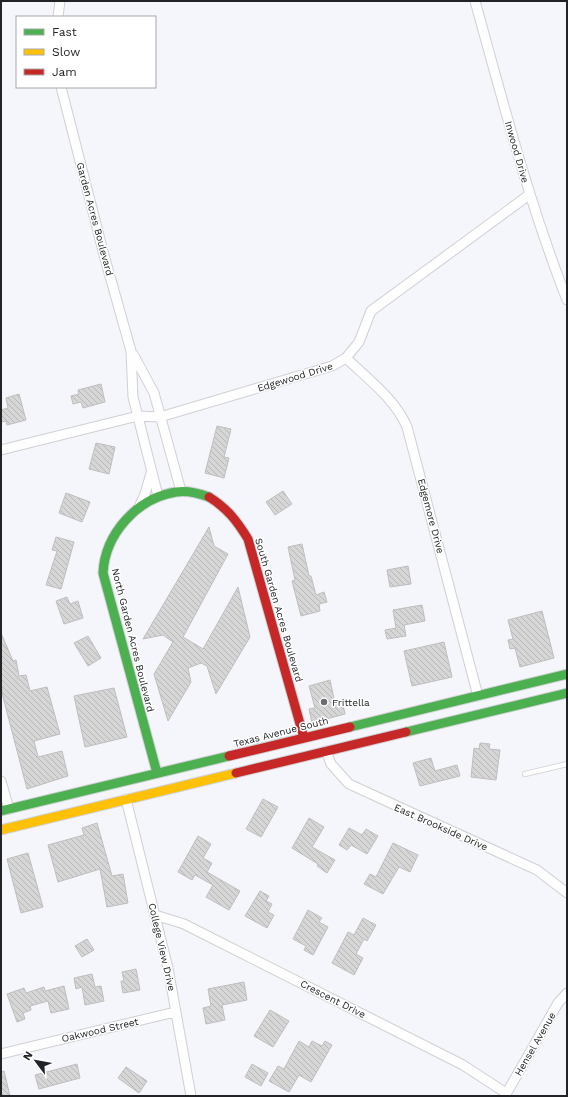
<svg xmlns="http://www.w3.org/2000/svg" width="568" height="1097" font-family="'Work Sans',sans-serif">
	<style>
		.building { fill: url(#building-back-hatch); stroke: #bfbdbe }
		.lines { fill: none; stroke-linecap: round; stroke-linejoin: round }
		.lane-casing { stroke: #ced0d4; stroke-width: 6 }
		.street-casing { stroke: #ced0d4; stroke-width: 11 }
		.fast-casing { stroke: #ced0d4; stroke-width: 11 }
		.slow-casing { stroke: #ced0d4; stroke-width: 11 }
		.jam-casing { stroke: #ced0d4; stroke-width: 11 }
		.lane { stroke: #fefefe; stroke-width: 4.5 }
		.street { stroke: #fefefe; stroke-width: 9 }
		.fast { stroke: #4caf50; stroke-width: 9 }
		.slow { stroke: #ffc107; stroke-width: 9 }
		.jam { stroke: #c62828; stroke-width: 9 }
		.poi-dot { fill: #6b6d71; stroke: #fff; stroke-width: 1.5 }
		.labels { text-anchor: middle; dominant-baseline: central; stroke-width: 3; stroke-linejoin: round; paint-order: stroke }
		.street-label { font-size: 10px; fill: #212326; stroke: #fff }
		.poi-label { font-size: 10px; fill: #212326; stroke: #fff; text-anchor: start }
	</style>
	<defs>
		<pattern id="building-back-hatch" width="6" height="6" patternUnits="userSpaceOnUse"><rect width="6" height="6" fill="#d7d6d7"/><path d="M-1 5l2 2M0 0l6 6M5-1l2 2" fill="none" stroke="#b8b7b8"/></pattern>
	</defs>
	<rect width="100%" height="100%" fill="#f5f6fb"/>
	<!-- building -->
	<path class="building" d="M101,384l4,18 -22,6 -2,-6 -8,2 -2,-8 8,-2 -1,-4z
		M19,394l7,26 -19,5 -1,-4 -5,1v-12l7,-2 -2,-10z
		M217,426l14,3 -7,28 5,1 -5,20 -19,-5z
		M96,443l19,4 -6,27 -20,-5z
		M283,491l9,13 -17,11 -9,-13z
		M66,493l24,9 -8,20 -23,-9z
		M209,527l5,19 14,8 -45,83 20,12 35,-62 12,50 -34,57 -9,-28 -6,-3 -13,5 3,14 -23,39 -14,-47 19,-32 -10,-7 -20,4z
		M56,537l18,5 -13,47 -15,-4 11,-34 -5,-1z
		M302,544l7,32h2l5,19 8,-3 3,10 -8,2 1,7 -19,5 -9,-35 3,-1 -7,-33z
		M408,566l3,18 -21,3 -3,-17z
		M67,597l3,7 8,-3 5,17 -19,6 -8,-23z
		M422,605l3,16 -21,4 2,11 -19,3 -2,-9 11,-2 -3,-18z
		M542,611l12,47 -34,9 -5,-19 -5,1 -2,-9 5,-1 -5,-19z
		M1,633l12,28 3,-1 3,16 7,-1 4,16 17,-4 13,47 -26,7 4,16 24,-6 6,25 -41,13 -24,-92 -2,-16z
		M88,636l13,22 -13,8 -14,-23z
		M444,642l8,35 -40,9 -8,-35z
		M330,680l5,23 7,-2 3,13 -33,9 -3,-14 6,-1 -6,-22z
		M114,688l13,49 -42,10 -11,-51z
		M480,743l10,1 -1,5 11,1 -4,30 -25,-3 3,-29 5,1z
		M431,758l4,13 22,-6 3,11 -40,10 -7,-23z
		M263,799l15,8 -17,30 -15,-8z
		M309,818l15,9 -12,20 23,13 -8,13 -10,-7 1,-2 -26,-16z
		M97,823l15,53 11,-2 5,29 -21,4 -7,-38 -42,13 -10,-37 36,-10 -2,-7z
		M349,828l13,7 4,-6 12,7 -11,18 -16,-9 -4,5 -8,-5z
		M198,836l13,8 -8,14 9,5 -5,9 33,19 -11,19 -23,-13 7,-12 -18,-10 -3,5 -14,-8z
		M393,843l25,12 -8,17 -11,-5 -16,27 -19,-10 6,-10 6,3z
		M28,853l15,54 -22,6 -14,-54z
		M260,891l9,5 -3,5 6,3 -4,8 6,3 -7,13 -22,-12z
		M308,910l14,8 -3,4 9,5 -15,28 -9,-5 2,-4 -13,-7z
		M363,918l13,7 -9,16 -3,-2 -8,15 7,4 -9,17 -22,-12 16,-31 6,3z
		M87,939l7,11 -12,7 -7,-11z
		M136,969l4,21 -17,3 -2,-12h3l-2,-9z
		M92,974l3,13 6,-1 3,15 -19,4 -3,-18 -6,2 -2,-11z
		M244,982l3,18 -25,5 3,15 -19,4 -3,-16 8,-2 -3,-17z
		M64,986l5,23 -18,4 -3,-12 -18,5 1,4 -8,3 2,6 -8,3 -10,-28 17,-6 2,5 18,-6 1,4z
		M270,1010l19,11 -16,26 -19,-11z
		M299,1041l10,6 3,-6 10,5 3,-5 7,4 -21,37 -12,-7 -10,17 -20,-11 9,-15 6,3z
		M77,1064l3,14 -41,11 -4,-14z
		M252,1064l16,9 -7,13 -16,-9z
		M126,1067l21,14 -8,12 -21,-15z
		M4,1071l6,25h-9v-24z"/>
	<g class="lines">
		<!-- lane casing -->
		<g class="lane-casing">
			<path id="lane" d="M525,774l42,-10"/>
		</g>
		<!-- street casing -->
		<g class="street-casing">
			<path id="street" d="M475,1c28,101 54,202 92,299
				M58,17l2,-16
				M61,87l43,168 27,96 2,46 25,99
				M133,354l21,39 27,98
				M346,358c22,21 49,41 61,69l71,269
				M1,450l137,-34 22,1 172,-51 14,-8 13,-16 12,-31 158,-116
				M139,507l6,-13 6,-21
				M326,751l5,13 18,20 188,86 30,23
				M1,781l8,28
				M126,799l42,169 23,128
				M155,915l29,9 279,141 43,28
				M1,1054l174,-42
				M505,1096l53,-93 9,-10"/>
		</g>
		<!-- fast casing -->
		<g class="fast-casing">
			<path id="fast" d="M350,727l217,-53
				M406,732l161,-39
				M157,773l-54,-200c2,-39 34,-75 73,-81 11,-2 22,1 33,5
				M1,811l228,-55"/>
		</g>
		<!-- slow casing -->
		<g class="slow-casing">
			<path id="slow" d="M1,830l235,-57"/>
		</g>
		<!-- jam casing -->
		<g class="jam-casing">
			<path id="jam" d="M209,497c18,11 28,24 39,42l56,199
				M229,756l121,-29
				M236,773l170,-41"/>
		</g>
		<!-- lane -->
		<use href="#lane" class="lane"/>
		<!-- street -->
		<use href="#street" class="street"/>
		<!-- fast -->
		<use href="#fast" class="fast"/>
		<!-- slow -->
		<use href="#slow" class="slow"/>
		<!-- jam -->
		<use href="#jam" class="jam"/>
	</g>
	<!-- markers -->
	<circle class="poi-dot" cx="324" cy="702" r="4"/>
	<g class="labels">
		<!-- street labels -->
		<g class="street-label">
			<text transform="translate(517 152) rotate(74)">Inwood Drive</text>
			<text transform="translate(95 219) rotate(75)">Garden Acres Boulevard</text>
			<text transform="translate(295 377) rotate(-17)">Edgewood Drive</text>
			<text transform="translate(431 516) rotate(75)">Edgemore Drive</text>
			<text transform="translate(279 610) rotate(74)">South Garden Acres Boulevard</text>
			<text transform="translate(133 640) rotate(76)">North Garden Acres Boulevard</text>
			<text transform="translate(281 732) rotate(-14)">Texas Avenue South</text>
			<text transform="translate(441 827) rotate(24)">East Brookside Drive</text>
			<text transform="translate(162 947) rotate(77)">College View Drive</text>
			<text transform="translate(333 999) rotate(27)">Crescent Drive</text>
			<text transform="translate(100 1030) rotate(-13)">Oakwood Street</text>
			<text transform="translate(535 1044) rotate(-60)">Hensel Avenue</text>
		</g>
		<!-- poi labels -->
		<g class="poi-label">
			<text x="332" y="702">Frittella</text>
		</g>
	</g>
	<!-- border -->
	<rect width="568" height="1097" fill="none" stroke="#212326" stroke-width="4"/>
	<!-- legend -->
	<rect x="16" y="16" width="140" height="72" fill="#ffffff" stroke="#a6a7a8"/>
	<rect x="24" y="29" width="20" height="6" fill="#4caf50" stroke="#a6a7a8"/>
	<text x="52" y="36" font-size="12" fill="#212326">Fast</text>
	<rect x="24" y="49" width="20" height="6" fill="#ffc107" stroke="#a6a7a8"/>
	<text x="52" y="56" font-size="12" fill="#212326">Slow</text>
	<rect x="24" y="69" width="20" height="6" fill="#c62828" stroke="#a6a7a8"/>
	<text x="52" y="76" font-size="12" fill="#212326">Jam</text>
	<!-- north arrow -->
	<g transform="translate(36 1061) rotate(302)" stroke="#ffffff" stroke-width="3" paint-order="stroke">
	<path d="M0-3L7 15L0 10L-7 15Z" fill="#212326"/>
	<text y="-6" font-size="11" font-weight="bold" text-anchor="middle" fill="#212326">N</text>
	</g>
</svg>
